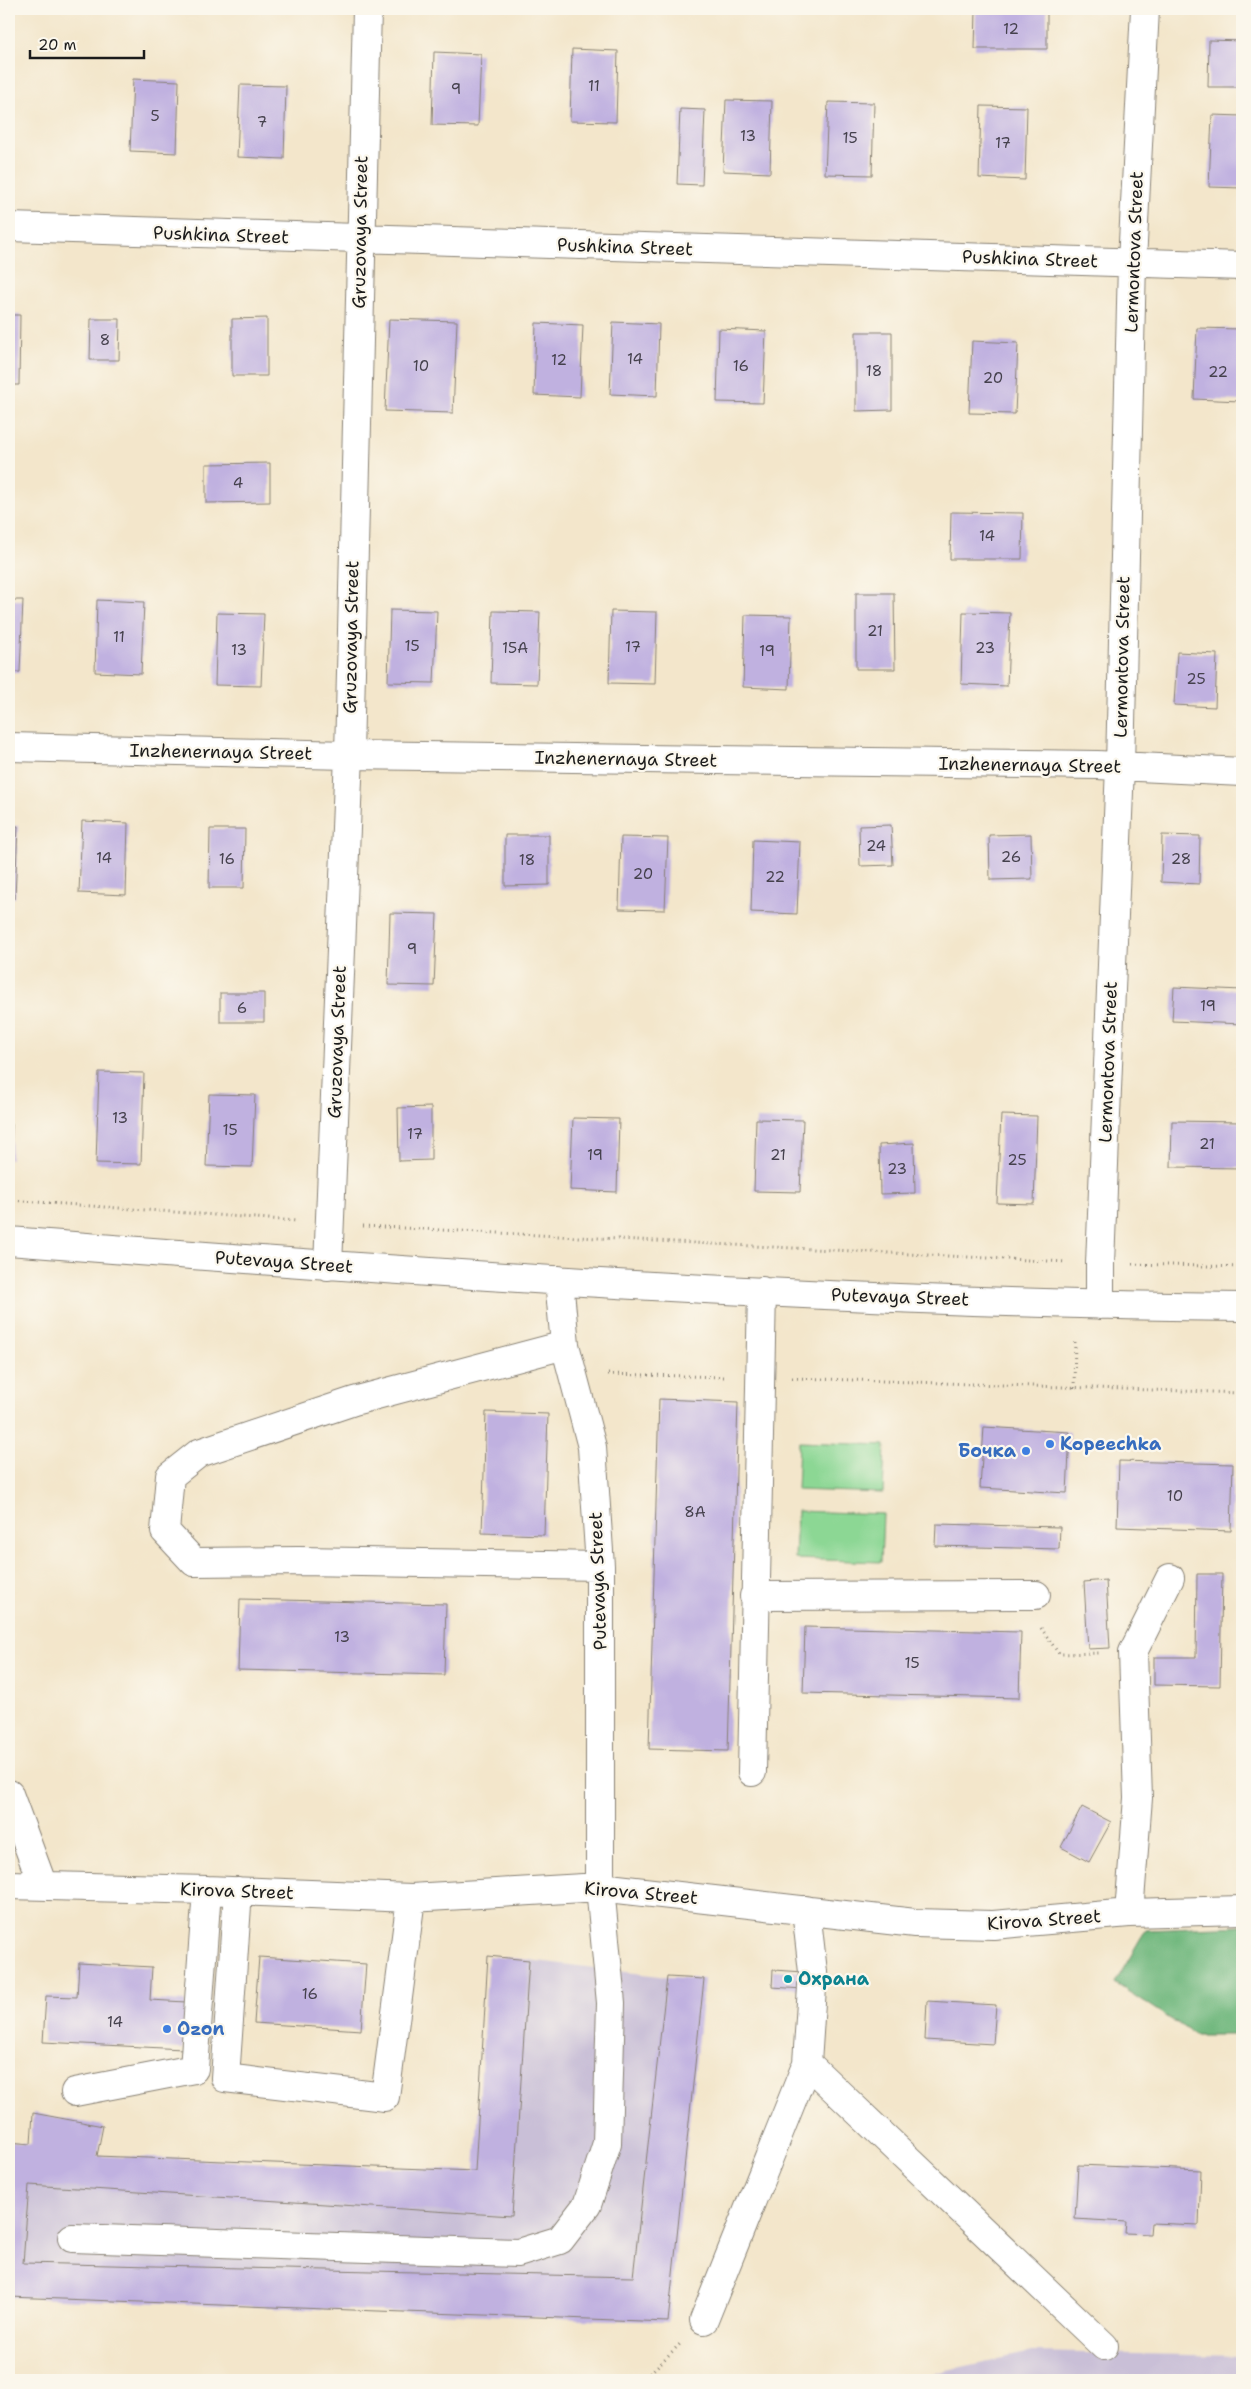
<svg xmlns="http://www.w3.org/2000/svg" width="1251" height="2389" font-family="'Shantell Sans',sans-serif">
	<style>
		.industrial { fill: #c9bfd7 }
		.green { fill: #8cd794; stroke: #547a58 }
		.forest { fill: #71b87e; stroke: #466a4d }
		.building { fill: #c0b1e0 }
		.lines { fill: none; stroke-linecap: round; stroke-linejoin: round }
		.minor-casing { stroke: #888174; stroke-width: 30 }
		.path { stroke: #888174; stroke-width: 3; stroke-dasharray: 1 4; stroke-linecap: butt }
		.minor { stroke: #fff; stroke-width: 28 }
		.shop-dot { fill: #3f7fe0; stroke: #fbf7ec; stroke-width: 2 }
		.culture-dot { fill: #0f9aa8; stroke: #fbf7ec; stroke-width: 2 }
		.labels { text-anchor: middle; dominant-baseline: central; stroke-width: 4.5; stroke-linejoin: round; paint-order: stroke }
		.number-label { font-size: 15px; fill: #45414d }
		.street-label { font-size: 18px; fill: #1c1c1c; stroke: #fbf7ec }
		.shop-label { font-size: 18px; font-weight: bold; fill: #366cbe; stroke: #fbf7ec; text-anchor: start }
		.culture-label { font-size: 18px; font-weight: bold; fill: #0d838f; stroke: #fbf7ec; text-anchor: start }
	</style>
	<rect width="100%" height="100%" fill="#fbf7ec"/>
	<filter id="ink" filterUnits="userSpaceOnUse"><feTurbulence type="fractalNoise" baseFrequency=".02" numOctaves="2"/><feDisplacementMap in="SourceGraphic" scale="10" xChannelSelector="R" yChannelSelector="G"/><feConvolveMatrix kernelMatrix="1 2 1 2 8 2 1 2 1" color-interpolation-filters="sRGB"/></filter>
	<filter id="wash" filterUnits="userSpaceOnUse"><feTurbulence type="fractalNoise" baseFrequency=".0096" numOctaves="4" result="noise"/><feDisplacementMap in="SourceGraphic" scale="20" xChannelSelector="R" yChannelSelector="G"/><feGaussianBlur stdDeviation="1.12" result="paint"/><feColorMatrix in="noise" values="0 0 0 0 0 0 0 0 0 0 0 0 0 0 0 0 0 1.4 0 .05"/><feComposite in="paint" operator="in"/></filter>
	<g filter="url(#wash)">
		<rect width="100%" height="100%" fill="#f3e6cb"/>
		<!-- industrial -->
		<path class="industrial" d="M529,1960l138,17 37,2 -36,343 -659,-25v-155l22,2 2,-31 70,13 -5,30 377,15z
			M1032,2352l210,4v24h-342z"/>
		<!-- green -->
		<path class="green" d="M799,1442l86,3 -2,48 -86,-3z
			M797,1511l86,3 -2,48 -86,-3z"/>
		<!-- forest -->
		<path class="forest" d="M1242,1926v109h-47l-80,-52 31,-53z"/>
		<g id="blocks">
			<!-- building -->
			<path class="building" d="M976,9h71v40h-72z
				M1209,40l33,1v46h-34z
				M572,49l46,2 -2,71 -46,-1z
				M434,52l47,2 -3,72 -46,-1z
				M133,79l46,2 -2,72 -47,-2z
				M240,85l46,1 -2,73 -47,-2z
				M726,100l46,1 -2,72 -47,-2z
				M828,102l46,1 -2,72 -47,-1z
				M981,106l46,1 -2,73 -46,-2z
				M680,109l25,1 -3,75 -25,-1z
				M1212,115l30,1v72l-33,-1z
				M9,315h11l-1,70h-10z
				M267,318v58h-35v-57z
				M91,319h29l-1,41h-29z
				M389,319l68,2 -4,92 -68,-2z
				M613,322l46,2 -2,72 -47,-2z
				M536,323l47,2 -3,72 -46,-2z
				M1197,328l45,1 -2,72 -46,-2z
				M719,329l47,2 -3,72 -46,-1z
				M856,332h36v78l-36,1z
				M972,341l46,2 -3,71 -46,-1z
				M270,463v39l-64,1v-39z
				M951,512l72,1 -1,46h-72z
				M856,593h38l1,76h-39z
				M9,600h14l-3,72h-11z
				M97,600l47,2 -3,72 -46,-2z
				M390,610l47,1 -3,72 -46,-1z
				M493,611l47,1 -3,72 -46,-1z
				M611,611l46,1 -2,72 -46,-1z
				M963,612l47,1 -3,73 -46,-2z
				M217,613l47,1 -3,72 -46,-1z
				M745,615l46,1 -2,73 -46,-2z
				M1177,652l40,2 -2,53 -41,-2z
				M82,821l46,2 -2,72 -47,-2z
				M891,825l2,40 -33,1 -1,-40z
				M9,826h9l-3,72h-6z
				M210,829h35l-1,59h-35z
				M1031,834l1,45 -42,1 -1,-45z
				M505,835h44v50l-44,1z
				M1162,835l38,1 -1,48 -38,-2z
				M621,837l47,1 -3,72 -46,-1z
				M753,840l47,2 -3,72 -46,-2z
				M390,913l47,1 -3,72 -46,-1z
				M1174,987l68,3v34l-70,-3z
				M220,993h44v29h-44z
				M99,1072l45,1 -3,91 -45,-1z
				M209,1094l46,1 -3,72 -46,-1z
				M431,1107v53l-32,1 -1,-53z
				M1001,1115l36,1 -3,88 -37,-1z
				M573,1118l46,1 -2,73 -47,-2z
				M756,1119l47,1 -3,72 -46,-1z
				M1172,1121l70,1v46l-71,-1z
				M9,1124h3l-1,35h-2z
				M914,1143l1,50 -35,1 -1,-49z
				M659,1399l79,3 -10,349 -79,-2z
				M486,1412l62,2 -4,121 -62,-2z
				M984,1427l86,5 -3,61 -87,-5z
				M1119,1461l114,3 -2,67 -114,-4z
				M936,1524l124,3 -1,22 -124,-3z
				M1197,1574h25l-2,112 -66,-1v-28h42z
				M1106,1580l4,68 -22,1 -4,-67z
				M240,1599l206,5 -2,71 -206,-5z
				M805,1627l216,5 -2,66 -216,-5z
				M1082,1807l29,15 -22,40 -28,-15z
				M488,1956l41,4 -17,256 -483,-31 -6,78 610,14 34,-300 37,2 -36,343 -659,-25v-155l22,2 2,-31 70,13 -6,30 378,15z
				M259,1957l107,7 -5,66 -107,-7z
				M79,1963l73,4 -2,33 36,2 -3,47 -140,-7 3,-46 31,1z
				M773,1970l31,2 -1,17 -31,-2z
				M927,2001l69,4 -3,39 -68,-4z
				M1078,2165l123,5 -2,55 -48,-2 -1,11 -25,-1 1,-11 -51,-3z"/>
		</g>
	</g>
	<g filter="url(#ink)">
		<use href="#blocks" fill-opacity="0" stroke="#888174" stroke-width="1"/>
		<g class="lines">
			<!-- minor casing -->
			<g class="minor-casing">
				<path id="minor" d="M9,227l1233,39
					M9,747l340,8 748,10 145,7
					M9,1241c410,32 822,62 1233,66
					M328,1266l21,-511 18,-746
					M1100,1305v-41l20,-498 12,-504 13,-253
					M565,1345l-211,56 -155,52 -29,23 -5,55 29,31 105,-1 301,5
					M754,1596l282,-1
					M752,1772l10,-481
					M9,1794l34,92
					M9,1885l198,5 204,8 189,-11 315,36 78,2 136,-12 113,-3
					M238,1891l-13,187 160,19 26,-199
					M806,1910l7,62 -6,91 297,283
					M1129,1913l9,-115 -5,-146 37,-74
					M75,2092l119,-23 13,-179
					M72,2238l446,15 42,-13 27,-35 20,-62 4,-140 -11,-116v-321l-8,-119 -27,-102 -6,-65
					M704,2320l103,-257"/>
			</g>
			<!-- path -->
			<path class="path" d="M9,1200l288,21
				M363,1226l703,36
				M1132,1264l110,3
				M608,1374l118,3
				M792,1378l450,15
				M1074,1388l1,-49
				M1041,1628l18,26 40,-1
				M643,2380l37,-36"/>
			<!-- minor -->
			<use href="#minor" class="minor"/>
		</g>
	</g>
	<!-- markers -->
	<g class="shop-dot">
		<circle cx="1050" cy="1444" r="5"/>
		<circle cx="1026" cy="1451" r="5"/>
		<circle cx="167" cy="2029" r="5"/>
	</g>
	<circle class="culture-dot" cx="788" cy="1979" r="5"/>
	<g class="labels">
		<!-- number labels -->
		<g class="number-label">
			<text x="1011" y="29">12</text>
			<text x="594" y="86">11</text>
			<text x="456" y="89">9</text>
			<text x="155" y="116">5</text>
			<text x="262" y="122">7</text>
			<text x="748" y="136">13</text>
			<text x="850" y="138">15</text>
			<text x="1003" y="143">17</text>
			<text x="105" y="340">8</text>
			<text x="635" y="359">14</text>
			<text x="559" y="360">12</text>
			<text x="421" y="366">10</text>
			<text x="741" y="366">16</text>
			<text x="874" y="371">18</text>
			<text x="1218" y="372">22</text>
			<text x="993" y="378">20</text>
			<text x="238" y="483">4</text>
			<text x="987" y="536">14</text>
			<text x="875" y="631">21</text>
			<text x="119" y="637">11</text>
			<text x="412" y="646">15</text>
			<text x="633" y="647">17</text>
			<text x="515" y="648">15А</text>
			<text x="985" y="648">23</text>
			<text x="239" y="650">13</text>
			<text x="767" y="651">19</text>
			<text x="1196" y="679">25</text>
			<text x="876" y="846">24</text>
			<text x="1011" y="857">26</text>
			<text x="104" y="858">14</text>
			<text x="227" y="859">16</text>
			<text x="1181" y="859">28</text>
			<text x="527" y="860">18</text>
			<text x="643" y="874">20</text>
			<text x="775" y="877">22</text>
			<text x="412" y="949">9</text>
			<text x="1208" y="1006">19</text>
			<text x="242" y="1008">6</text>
			<text x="120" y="1118">13</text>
			<text x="230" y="1130">15</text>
			<text x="415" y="1134">17</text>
			<text x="1207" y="1144">21</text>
			<text x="595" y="1155">19</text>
			<text x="778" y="1155">21</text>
			<text x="1017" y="1160">25</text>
			<text x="897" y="1169">23</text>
			<text x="1175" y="1496">10</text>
			<text x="695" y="1512">8А</text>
			<text x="342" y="1637">13</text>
			<text x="912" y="1663">15</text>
			<text x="310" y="1994">16</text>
			<text x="115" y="2022">14</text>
		</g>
		<!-- street labels -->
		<g class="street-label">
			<text transform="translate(360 232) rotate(-89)">Gruzovaya Street</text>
			<text transform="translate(221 235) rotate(2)">Pushkina Street</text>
			<text transform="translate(625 247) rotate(2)">Pushkina Street</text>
			<text transform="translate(1134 252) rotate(-88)">Lermontova Street</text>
			<text transform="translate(1030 259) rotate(2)">Pushkina Street</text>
			<text transform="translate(351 637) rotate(-89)">Gruzovaya Street</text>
			<text transform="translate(1122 657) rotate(-89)">Lermontova Street</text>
			<text transform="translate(221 752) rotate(1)">Inzhenernaya Street</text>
			<text transform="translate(626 759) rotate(1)">Inzhenernaya Street</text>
			<text transform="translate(1030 765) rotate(1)">Inzhenernaya Street</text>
			<text transform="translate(337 1042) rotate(-88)">Gruzovaya Street</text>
			<text transform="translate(1108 1062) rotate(-88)">Lermontova Street</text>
			<text transform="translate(284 1262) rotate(4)">Putevaya Street</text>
			<text transform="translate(900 1297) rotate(2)">Putevaya Street</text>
			<text transform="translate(598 1581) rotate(-92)">Putevaya Street</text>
			<text transform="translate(237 1891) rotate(2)">Kirova Street</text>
			<text transform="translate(641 1893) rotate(5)">Kirova Street</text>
			<text transform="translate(1044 1920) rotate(-4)">Kirova Street</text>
		</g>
		<!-- shop labels -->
		<g class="shop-label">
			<text x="1060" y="1444">Kopeechka</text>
			<text x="1016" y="1451" text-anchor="end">Бочка</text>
			<text x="177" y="2029">Ozon</text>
		</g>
		<!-- culture labels -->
		<g class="culture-label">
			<text x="798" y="1979">Охрана</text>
		</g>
	</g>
	<!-- margin -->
	<rect width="1251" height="2389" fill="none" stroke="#fbf7ec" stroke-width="30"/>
	<!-- scale -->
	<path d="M30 50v8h114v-8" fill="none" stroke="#1c1c1c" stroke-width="2.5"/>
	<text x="38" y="50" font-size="15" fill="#1c1c1c" stroke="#fbf7ec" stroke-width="4" paint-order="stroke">20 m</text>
</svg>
